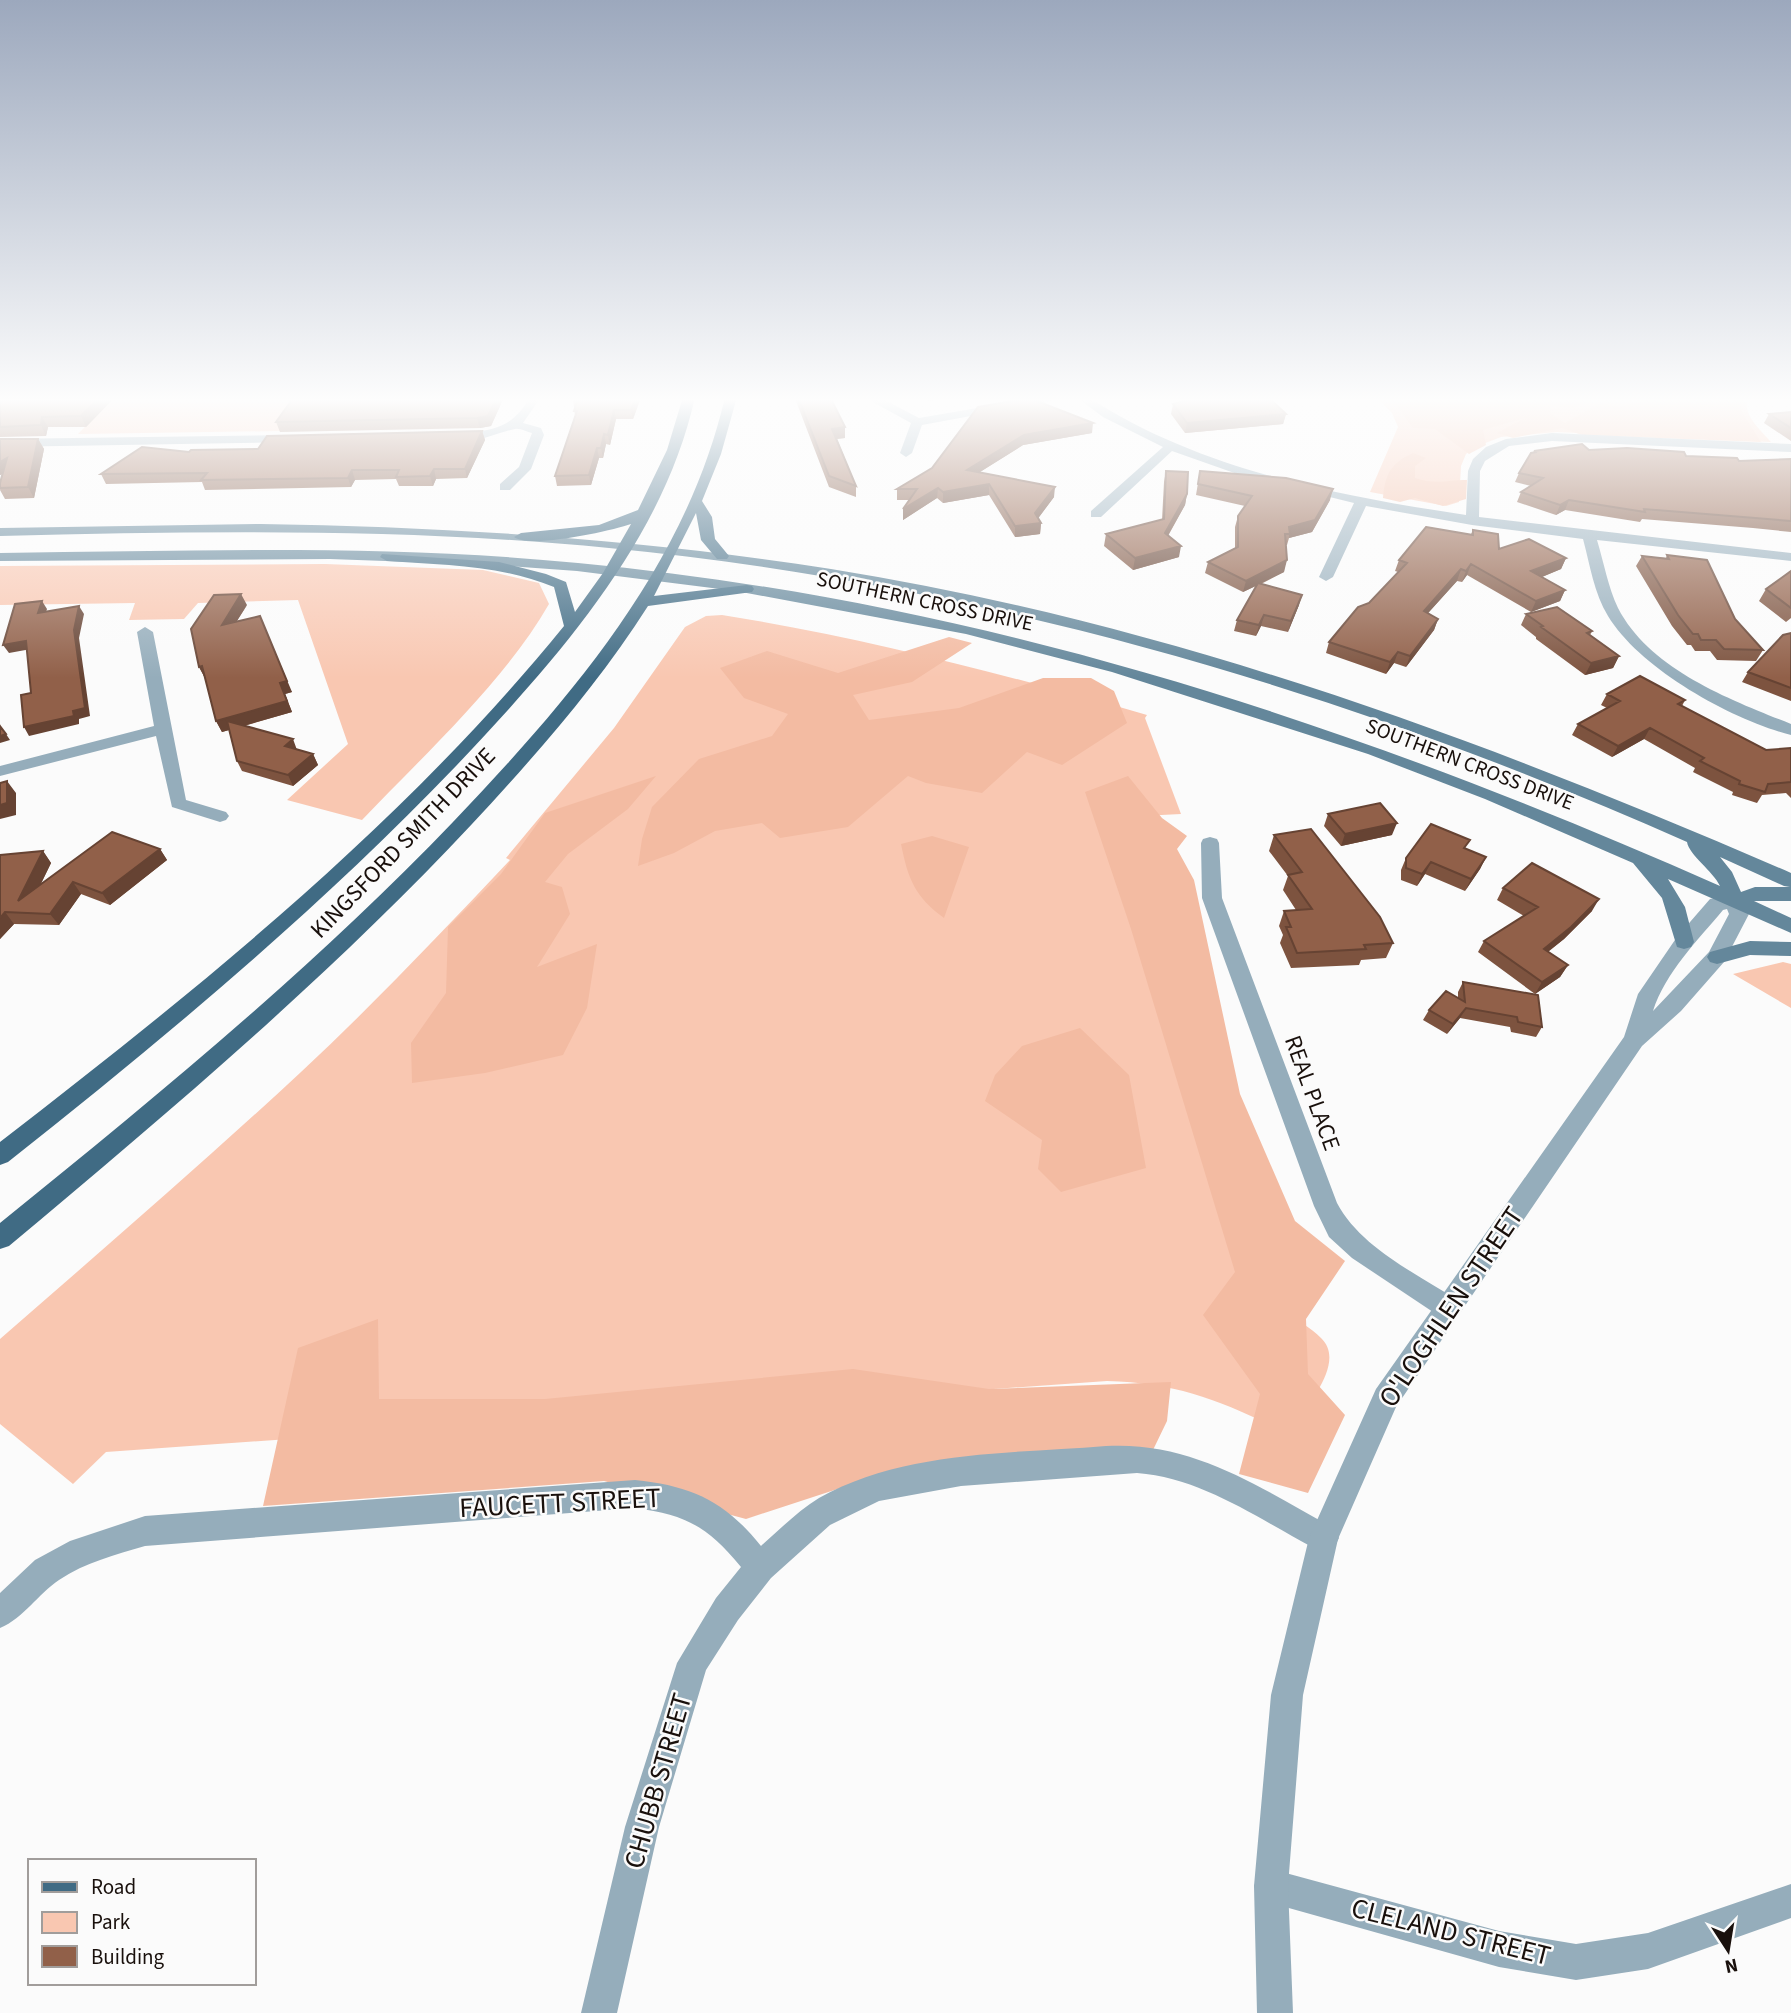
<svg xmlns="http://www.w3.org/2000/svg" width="1791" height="2013" font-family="'Source Sans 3',sans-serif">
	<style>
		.green { fill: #f9c7b1 }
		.forest { fill: #f3bba2 }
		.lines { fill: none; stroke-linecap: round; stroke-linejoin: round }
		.minor { fill: #95adbb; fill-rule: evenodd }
		.tertiary { fill: #95adbb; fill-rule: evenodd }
		.secondary { fill: #64879b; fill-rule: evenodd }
		.primary { fill: #406b84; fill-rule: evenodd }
		.wall { fill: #7d533f }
		.shaded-wall { fill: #664333 }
		.building { fill: #916049; stroke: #664333; stroke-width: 2 }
		.labels { text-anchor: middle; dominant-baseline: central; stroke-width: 5; stroke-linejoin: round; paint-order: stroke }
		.far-street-label { font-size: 21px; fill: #19100c; stroke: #fbfbfb }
		.street-label { font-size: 24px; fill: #19100c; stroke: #fbfbfb }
		.near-street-label { font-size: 28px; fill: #19100c; stroke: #fbfbfb }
	</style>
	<rect width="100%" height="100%" fill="#fbfbfb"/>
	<!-- green -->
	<path class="green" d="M114,397h192l-25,34 -203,3z
		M1407,397h341c-6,18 12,32 23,45l-214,-10 -56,5 -26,10 -9,7 -5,12 -2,36 -13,4 -76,-14 28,-65 -6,-14 -13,-13z
		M325,564l158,6 56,13 10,21c-44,77 -126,152 -187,216l-75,-20 61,-56 -50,-144 -100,3 -14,16 -55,1 6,-17 -135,2v-39z
		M722,615c144,23 285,60 425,100l-2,3 36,96 -79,4 184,493c11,9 25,17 35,27 24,23 -10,61 -22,84l-22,6c-61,-29 -101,-45 -170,-47l-1001,71 -33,32 -73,-60v-85c101,-88 203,-176 301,-267 73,-68 141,-140 209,-212l-4,-2 108,-130 71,-101 21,-11z
		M1783,962l8,2v44l-58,-34z"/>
	<!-- forest -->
	<path class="forest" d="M1415,397h181v2l-23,9 -23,-2 1,8 14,9 35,-20 19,4 41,-10h36l-4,9 10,-9h42l-4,12 21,33 -179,-7 -20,-7 -49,10 -16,-5 28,-15 -42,12 3,15 -17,9 -34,-25 -22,-1 -21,-28z
		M1413,453l13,5 -11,8v12c21,7 32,2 52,2l-1,19 -23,7 -28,-8 -15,4 -17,-4c2,-24 8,-35 30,-45z
		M949,637l23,6 -60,39 -59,13 16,25 90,-12 84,-30h48l23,13 13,32 -65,42 -35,-13 -45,41 -56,-10 -18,-7 -60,51 -68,11 -18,-15 -47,8 -41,22 -36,13 4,-27 10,-32 47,-48 73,-23 16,-22 -44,-16 -24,-30 47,-17 71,22z
		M656,776l-28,33 -60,45 -23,28 17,5 8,27 -33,53 60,-23 -10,64 -24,47 -78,18 -73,10 -1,-40 35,-50 2,-66 53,-53 44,-61z
		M1128,776l34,42 25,18 -10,13 17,31 46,214 55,127 50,40 -39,58 2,55 37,41 -37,78 -69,-19 21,-80 -57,-79 32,-43 -104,-343 -46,-137z
		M932,836l37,11 -25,71c-29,-21 -36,-39 -43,-74z
		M1080,1028l49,47 17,93 -85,24 -23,-23 4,-29 -57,-39 10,-26 27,-29z
		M378,1319l1,80h166l308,-30 136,20 182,-7 -4,39 -14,29 -291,31 -116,38 -142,-38 -341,25 35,-158z"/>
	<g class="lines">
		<!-- minor -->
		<path class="minor" d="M530,397h11l-18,26 18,5 3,7 -13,34 -21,21h-10v-6l19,-17 13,-34c-5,-1 -12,-5 -17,-4 -18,3 -47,20 -64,7 6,-5 13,-4 21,-4 28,-2 44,-10 58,-35z
			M871,397h8l40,21 122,-21h23l-6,3 -136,25 -10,28 -6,4 -6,-4 11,-30 -40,-22z
			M1076,397h12c112,73 247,98 378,118l2,-44 5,-12 13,-12 20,-8 46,-6 239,11v8l-239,-11 -43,5 -24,15 -5,10 -1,46 312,36v8l-194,-21c7,23 11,47 21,68 32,62 113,92 173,116v11c-59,-15 -151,-66 -183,-119 -14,-23 -18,-51 -25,-77l-111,-14 -106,-19 -33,71 -7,4 -7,-4 35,-74 -114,-28 -68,-24 -71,66h-10v-6l72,-64 -60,-30z
			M292,435l4,1v6l-296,5v-8z
			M145,627l8,5 33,168 40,12 3,4 -3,4 -6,2 -48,-15 -16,-71 -156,40v-10l154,-40 -17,-94z
			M1210,837l7,2 2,4 3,55 115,305c24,45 79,70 120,97l4,8 -4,8 -9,4 -9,-4 -87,-58 -23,-21 -15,-31 -112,-308 -1,-55 2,-4z
			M1106,1446c88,-5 154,42 228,82l5,10 -5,10 -10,5 -10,-5c-57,-30 -112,-70 -177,-75l-176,13 -82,15 -49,24 -59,53 -33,42 -32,50 -47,157 -42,186h-36l44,-186 52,-164 39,-65 25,-31c-33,-40 -54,-52 -106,-59l-490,38c-30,9 -59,16 -86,34 -21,14 -35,38 -59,48v-35l35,-33 35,-19 75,-25 490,-36c57,6 90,21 126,66 19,-17 37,-35 58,-48 86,-48 192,-44 287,-52z
			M1271,1869l228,62 77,13 72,-11 143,-49v34l-143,51 -72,11 -77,-13 -228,-64 -12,-5 -5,-12 5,-12z"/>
		<!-- tertiary -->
		<path class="tertiary" d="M1734,894l7,2 8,18 -25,48 -43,49 -39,35 -246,361 -58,132 -35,156 -15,191 5,127h-36l-3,-127 17,-191 38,-157 67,-149 248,-352 14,-43 39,-57 33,-38zM1727,909l2,5 -20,38 -56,59c12,-38 45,-71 70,-101z"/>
		<!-- secondary -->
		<path class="secondary" d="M261,524c191,3 380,15 570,45 333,53 653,170 960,304v28h-37l37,17v15l-123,-54 17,28 9,35 -3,5 -7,2 -7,-2 -15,-49 -29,-35 -148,-64 -117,-45 -256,-82 -146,-38 -230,-43 -159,-20 -82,-6 -165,-6 -330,2v-8c192,-2 386,-9 578,10 403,38 774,160 1142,323 -7,-15 -31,-31 -33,-44 -341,-152 -707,-258 -1078,-294 -203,-20 -406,-17 -609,-12v-8zM1720,857l64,29 6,1h-35l-14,5 -9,-20z
			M1750,941l41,1v14l-41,-1 -33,9 -7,-2 -3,-5 3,-5z"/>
		<!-- primary -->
		<path class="primary" d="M683,397h12c-32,145 -140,264 -239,369 -138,144 -291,272 -448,396l-8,3v-23c201,-155 403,-318 564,-516l-10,-39c-53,-22 -110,-22 -167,-26l-7,-4 2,-3 117,8 47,12 20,8 9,30 28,-39 28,-49c-20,7 -102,25 -117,13l7,-4 78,-8 39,-15 29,-60z
			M725,397h12l-16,57 -19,47 10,16 3,22 14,17 -2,3h-10l-16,-19 -5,-27 -42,83 93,-11 5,1 2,3 -2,3 -104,14c-50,79 -113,150 -176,218 -143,153 -303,288 -463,422l-9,3v-26c157,-127 313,-255 453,-401 117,-123 233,-256 272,-425z"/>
	</g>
	<!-- wall -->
	<path class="wall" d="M0,397h115l-29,30h-38l-2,9 -46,1z
		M294,397h210l-13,29 -11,2 -200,4 -4,-10z
		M641,397l-8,22h-17l-6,26 -4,-1 -3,14h-4l-8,27 -34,1 -2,-10 20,-60 -2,-17z
		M796,397h34l15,41 -8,1 19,47v11l-27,-10 -33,-86z
		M1173,404l113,10 -3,10 -98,9 -14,-19z
		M978,407l114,26 -69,12 -43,27 74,25 -16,21 3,5 -1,11 -25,3 -26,-42 -46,8 -6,-5 -34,22v-11l6,-9h-12v-11l35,-21z
		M1791,412v29l-27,-18 5,-9z
		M482,431l3,9 -18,38 -31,1 -3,7h-34l-3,-7 -41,1 -4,7 -146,3 -3,-8 -96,2 -5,-10 88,-22 69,-3z
		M0,439h38l6,10 -10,49 -29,1 -5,-9 3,-16 -3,1z
		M1589,450l97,6 53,5 52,-2v73l-38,-4 -111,-9 -2,3 -75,-12 -9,5 -39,-13 4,-10 10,-6 -16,-4 4,-9 15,-22z
		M1166,471l21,23 -2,11 -17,31 11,21 -46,13 -29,-24 2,-12 56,-14 2,-38z
		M1200,471l130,29 -18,32 -23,6 -2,7h-1l-2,27 -23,12 38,21 -11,27 -27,-6 -5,10 -22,-5 3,-11 19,-34 -13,6 -38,-19 3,-11 27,-14v-21l3,-11 7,-10 -49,-11z
		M1473,530l26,19 67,9 -5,11 -19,8 23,13 -5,11 -29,11 -64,-37 -5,7 -5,-1 -29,32 10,6 -4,11 -28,37 -12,-4 -8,11 -60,-21 3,-11 40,-39 29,-31 -3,-1 4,-11 72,-26z
		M1667,555l68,64 28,31 -7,11 -39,-1 -7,-9h-15l-4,-6h-4l-15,-19 -36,-60 6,-10 24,2z
		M1791,571v47l-5,4 -27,-21 7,-12z
		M247,605l-11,17 56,70 -7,2 7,18 -48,14 53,24 16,4 5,11 -25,21 -51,-15 -5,-10 -8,-31 -7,2 -6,-11 -11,-43 -6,-11z
		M1526,614l66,17 -2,4 29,21 -6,12 -28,7 -49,-36v-2l-15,-12z
		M1791,633v68l-49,-19 6,-10z
		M1607,694l78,6 -3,6 84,44 25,-2v50l-5,-5 -24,2 -5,8 -25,-8 1,-3 -40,-20 2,-4 -51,-29 -32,18 -40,-22 6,-11 29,-16 -6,-3z
		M1328,814l64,21 -51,11 -17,-20z
		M1274,835l119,108 -7,15 -25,2 -2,5 -68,3 -11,-25 3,-8 -4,-9 5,-15 12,-1 -13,-20 5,-14 -19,-25z
		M160,849l7,11 -57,45 -29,-11 -22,31 -45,-1 -14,15v-84l43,-4 8,12 -11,22z
		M1465,849l21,8 -6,12 -15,22 -40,-17 -8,12 -16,-6v-10l5,-12z
		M1503,888l89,23 -28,28 -16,13 20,13 -8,12 -25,17 -57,-42 6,-11 40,-25 -27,-16z
		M1463,982l79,45 -6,10 -25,-5 -1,-5 -50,-9 -13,16 -24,-14 6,-10 29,-12v-6z"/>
	<!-- shaded-wall -->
	<path class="shaded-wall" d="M100,397h15l-29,30 -5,-11z
		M497,397h7l-13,29 -11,2 -3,-10z
		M636,397h5l-8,22 -2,-9z
		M928,397h27l-27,4z
		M614,410l2,9 -6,26 -2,-10z
		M1286,414l-3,10 -98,9 2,-10z
		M42,417l6,10 -2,9 -5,-11z
		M1093,423l-1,10 -69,12 -56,35v-10l57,-35z
		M845,427v11l-12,1 -1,-10z
		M482,431l3,9 -18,38 -2,-9z
		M604,434l2,10 -3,14 -2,-10z
		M38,439l6,10 -10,49 -6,-11z
		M597,448l2,10 -8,27 -2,-10z
		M7,458l6,11 -13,6v-13z
		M434,469l2,10 -3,7 -3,-10z
		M352,470l3,10 -4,7 -3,-9z
		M989,484v11l-46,8v-11z
		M1055,487l-1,10 -20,27 7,-1 -1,11 -25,3v-11l20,-13z
		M938,488l-1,10 -34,22v-11z
		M1333,489l-3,11 -18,32 -23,6v-11z
		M1187,494l-2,11 -22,39 2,-11z
		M1569,500l-4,10 -9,5 4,-10z
		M1181,546l-2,11 -46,13 2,-12z
		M1566,558l-5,11 -34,14 4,-12z
		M1287,560l-3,12 -41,20 3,-11z
		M1471,564l-4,11 -5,7 4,-11z
		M1461,569l-4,12 -37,41 4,-11z
		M1565,590l-5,11 -29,11 5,-11z
		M241,594l6,11 -20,32 -5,-12z
		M1302,595l-3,10 -11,27 3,-11z
		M42,601l5,8 -4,12 -5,-8z
		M79,606l5,8 -5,24 11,78 -11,3v5l-50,12 -5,-9 50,-97z
		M1264,615l-3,11 -5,10 3,-11z
		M260,616l32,76 -7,2 7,18 -70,20 -6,-11 64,-38z
		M1438,619l-4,11 -28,37 4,-11z
		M26,641l5,8 -22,4 -6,-8z
		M1398,652l-4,11 -8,11 4,-12z
		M1619,656l-6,12 -28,7 6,-12z
		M202,666l6,11 -3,1 -6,-11z
		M1650,728l-6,11 -32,18 6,-11z
		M6,734l4,6 -10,3v-7z
		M293,739l4,11 -12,-4z
		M313,754l5,11 -25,21 -5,-11z
		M7,781l9,12v22l-16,4v-14z
		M1397,823l-5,12 -51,11 4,-12z
		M160,849l7,11 -57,45 -8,-12z
		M43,851l8,12 -24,50 -9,-12z
		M1486,857l-6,12 -15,22 6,-12z
		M1431,862l-6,12 -8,12 5,-12z
		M73,882l8,12 -22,31 -9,-11z
		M1599,899l-7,12 -28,28 -27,21 7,-11z
		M5,912l9,12 -14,15v-21z
		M1568,965l-8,12 -25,17 7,-12z
		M1466,1008l-6,10 -13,16 6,-10z"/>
	<!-- building -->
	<path class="building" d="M0,397h100l-19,19 -39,1 -1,8 -41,2z
		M294,397h203l-9,19 -11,2 -201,4z
		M574,397h62l-5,13h-17l-6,25 -4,-1 -3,14h-4l-8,27 -34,1 22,-65h-3l4,-12h-5z
		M798,397h32l15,30 -13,2 24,57 -27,-10z
		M1198,397h70l18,17 -99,9 -14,-19z
		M1029,398l64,25 -69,12 -57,35 88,17 -20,26 6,10 -26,3 -26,-42 -46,8 -5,-4 -35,21 14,-20h-20l35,-21 46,-61z
		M1791,412v16l-22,-14z
		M482,431l-17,38h-31l-4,7 -34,1 3,-7h-47l-4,8 -147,2 6,-7 -106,1 41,-27 47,5 2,-2 67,-1 9,-13z
		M0,439h38l-10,48 -28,1v-5l7,-25 -7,4z
		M1582,444l7,6 38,-2 57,4 2,4 51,2 2,3 52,-2v62l-147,-12 1,3 -76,-12 -9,5 -39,-13 22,-14 -24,-5 12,-20 6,-1 -3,-1z
		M1166,471l22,1 -1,22 -22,39 16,13 -46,12 -29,-24 58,-15z
		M1200,471l86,7 47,11 -18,31 -26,7 1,7h-5l2,26 -41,21 -38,-19 30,-15v-31l14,-20 -54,-12z
		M1426,527l47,8v-5l25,4 1,15 30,-10 37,19 -35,13 34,19 -29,11 -65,-37 -5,7 -5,-2 -37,42 14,8 -28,37 -12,-4 -8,10 -61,-20 29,-35 11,-4 38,-40 -8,-3z
		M1667,555l40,5 28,59 28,31 -39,-1 -8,-9h-15l-3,-6h-5l-15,-19 -36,-59 27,3z
		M1791,571v37l-25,-19z
		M1258,583l44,12 -11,26 -27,-6 -5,10 -22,-5z
		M241,594l-19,31 38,-9 27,65 -7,2 7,18 -71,20 -14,-55 -3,1 -8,-38 23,-34z
		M42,601l-4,12 41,-7 -5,24 11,78 -12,3 1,5 -50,11 -3,-32 10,-2 -5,-52 -23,4 12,-41z
		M1557,607l35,24 -5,2 32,23 -28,7 -50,-36 2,-1 -17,-12z
		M1791,633v55l-43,-16 35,-37z
		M1640,676l45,24 -7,4 88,46 25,-2v34l-23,2 -3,8 -26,-8 1,-3 -40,-20 4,-3 -54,-30 -32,18 -40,-22 42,-23 -13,-7z
		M227,721l66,18 -8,7 28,8 -25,21 -51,-14z
		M0,726l6,8 -6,2z
		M7,781v22l-7,2v-22z
		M1380,803l17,20 -52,11 -17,-20z
		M1431,824l39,16 -6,8 22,9 -15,22 -40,-17 -9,12 -16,-6v-10z
		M1311,829l69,88 13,26 -29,2 2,4 -69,4 -11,-26h5l-7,-16 28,-2 -24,-34 14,-3 -28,-37z
		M112,832l48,17 -58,44 -29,-11 -23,32 -45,-2 -5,6v-63l43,-4 -25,50z
		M1532,863l67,36 -28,28 -27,22 24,16 -26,17 -58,-41 54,-34 -35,-19z
		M1463,982l75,13 4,32 -24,-5 -1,-5 -51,-9 -13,16 -24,-14 17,-19 19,11z"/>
	<!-- sky -->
	<linearGradient id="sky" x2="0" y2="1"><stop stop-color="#9ca8bd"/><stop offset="0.59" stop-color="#fdfdfd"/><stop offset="1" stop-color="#fdfdfd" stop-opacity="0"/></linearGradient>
	<rect width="1791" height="678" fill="url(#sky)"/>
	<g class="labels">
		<!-- far-street labels -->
		<g class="far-street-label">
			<text transform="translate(925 601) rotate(12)">SOUTHERN CROSS DRIVE</text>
			<text transform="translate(1470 764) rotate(21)">SOUTHERN CROSS DRIVE</text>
		</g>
		<!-- street labels -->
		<g class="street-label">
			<text transform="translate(403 843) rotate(-46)">KINGSFORD SMITH DRIVE</text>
			<text transform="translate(1312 1093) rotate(70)">REAL PLACE</text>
		</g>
		<!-- near-street labels -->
		<g class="near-street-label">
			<text transform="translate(1451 1307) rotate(-56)">O'LOGHLEN STREET</text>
			<text transform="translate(560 1503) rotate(-3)">FAUCETT STREET</text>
			<text transform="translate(658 1781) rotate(-74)">CHUBB STREET</text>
			<text transform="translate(1451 1932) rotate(14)">CLELAND STREET</text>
		</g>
	</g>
	<!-- legend -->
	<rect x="28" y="1859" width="228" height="126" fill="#fbfbfb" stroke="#a19d9b" stroke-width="2"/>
	<rect x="42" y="1882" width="35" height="10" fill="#406b84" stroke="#a19d9b" stroke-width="2"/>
	<text x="91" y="1894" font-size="21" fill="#19100c">Road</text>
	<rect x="42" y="1912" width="35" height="21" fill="#f9c7b1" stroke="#a19d9b" stroke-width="2"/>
	<text x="91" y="1929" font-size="21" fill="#19100c">Park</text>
	<rect x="42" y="1946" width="35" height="21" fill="#916049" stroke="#a19d9b" stroke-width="2"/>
	<text x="91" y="1964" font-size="21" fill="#19100c">Building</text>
	<!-- north arrow -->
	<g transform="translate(1728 1950) rotate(168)" stroke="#fbfbfb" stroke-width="5" paint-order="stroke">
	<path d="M0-5L12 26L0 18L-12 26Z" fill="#19100c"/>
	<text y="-10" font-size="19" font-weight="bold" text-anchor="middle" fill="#19100c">N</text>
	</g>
</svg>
